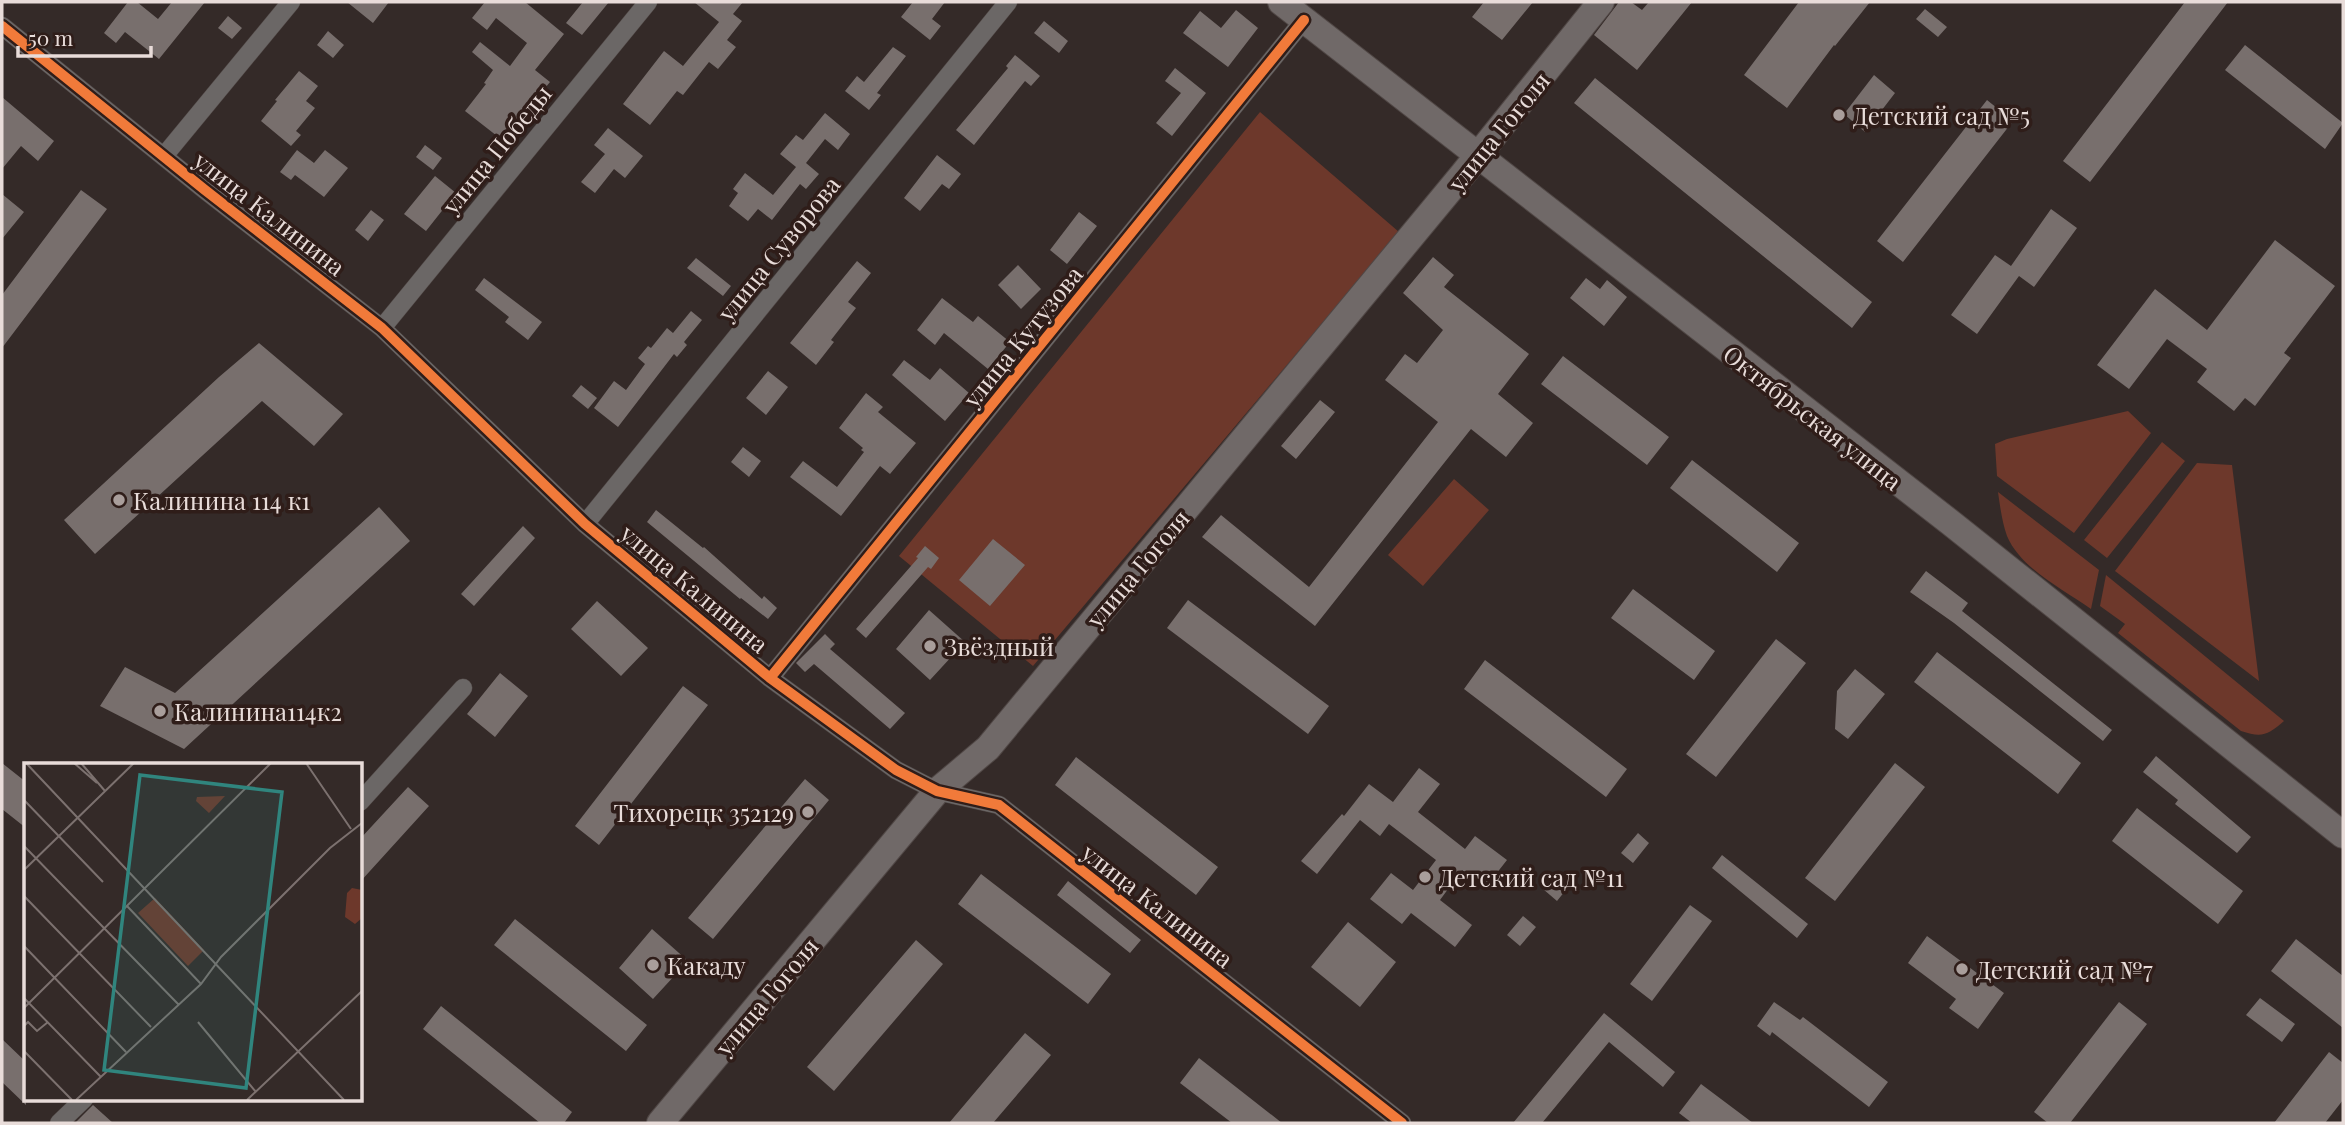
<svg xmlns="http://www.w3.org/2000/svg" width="2345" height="1125" font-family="'Playfair Display',serif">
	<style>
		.green { fill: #6d382b }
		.building { fill: #786f6d }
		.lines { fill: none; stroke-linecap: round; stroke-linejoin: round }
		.street-casing { stroke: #504745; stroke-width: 19 }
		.secondary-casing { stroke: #504745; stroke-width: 28 }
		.street { stroke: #6b6766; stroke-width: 18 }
		.secondary { stroke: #706968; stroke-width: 26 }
		.cycleway-casing { stroke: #2f1d19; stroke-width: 15 }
		.cycleway { stroke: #f17a3a; stroke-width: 10 }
		.poi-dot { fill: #a99e9b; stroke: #2f1d19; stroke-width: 2.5 }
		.labels { text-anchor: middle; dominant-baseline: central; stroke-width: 7; stroke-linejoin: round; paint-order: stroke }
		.poi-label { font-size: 24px; fill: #e8dcd9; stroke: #2f1d19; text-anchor: start }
		.street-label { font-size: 24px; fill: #e8dcd9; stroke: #2f1d19 }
		.inset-road { fill: none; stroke: #7c716f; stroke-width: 2 }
		.view { fill: #30857e; fill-opacity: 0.15; stroke: #30857e; stroke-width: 3.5 }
		.inset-edge { fill: none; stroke: #e8dcd9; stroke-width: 3.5 }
	</style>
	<rect width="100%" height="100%" fill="#342a28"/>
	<!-- green -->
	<path class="green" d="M1260,112l139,120 -366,434 -134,-110z
		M2128,411l23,22 -77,100 -77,-57 -2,-32 12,-5z
		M2162,442l23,19 -78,97 -23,-18z
		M2197,463l35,2 27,216 -144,-110z
		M1454,479l35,31 -66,76 -35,-31z
		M1998,492l101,78 -8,39c-28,-20 -70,-40 -84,-73 -5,-14 -7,-30 -9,-44z
		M2106,575l178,146c-16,14 -22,17 -43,10l-123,-98 7,-9 -25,-18z"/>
	<!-- building -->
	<path class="building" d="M128,2h9l21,17 14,-17h33l-46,57 -34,-27 -9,11 -12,-10z
		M347,2h42l-16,21z
		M485,2h40l39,32 -29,36 15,12 -31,38 3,3 -16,20 -41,-32 21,-27 -2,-1 9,-13 -21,-18 8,-10 30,24 17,-23 -31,-25 -9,12 -15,-12z
		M583,2h26l-27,33 -16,-12z
		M694,2h49l-10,12 9,7 -15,19 9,7 -18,22 -9,-7 -26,33 -6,-4 -27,34 -27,-21 41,-53 19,15 36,-44z
		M913,2h32l-13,17 9,7 -11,14 -29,-23z
		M1484,2h49l-31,38 -30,-23z
		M1619,2h12l11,8 7,-8h43l-55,68 -43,-35z
		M1799,2h71l-35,44 -1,-1 -47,63 -43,-33z
		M2185,2h43l-138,180 -27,-21z
		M1925,9l22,18 -9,10 -22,-18z
		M1236,10l22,18 -30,39 -45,-34 17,-22 21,17z
		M228,16l14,12 -10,11 -14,-11z
		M1044,21l24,20 -9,12 -25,-20z
		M328,31l16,14 -11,13 -16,-13z
		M2245,45l98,78 -18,26 -100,-79z
		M893,47l13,9 -29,37 4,2 -12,15 -24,-19 12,-15 7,6z
		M1015,55l25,21 -9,10 -6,-5 -51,64 -18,-15 52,-62 -2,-2z
		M1175,68l31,25 -34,43 -16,-13 25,-30 -16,-12z
		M299,71l19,15 -12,15 9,7 -19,23 5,4 -10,11 -30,-25 16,-20 -2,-1z
		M1874,75l21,18 -30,39 -21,-18z
		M1595,78l277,224 -20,26 -278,-225z
		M2,97l52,44 -16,20 -17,-15 -19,23z
		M1987,100l26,21 -110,141 -26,-21z
		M825,113l25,21 -12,16 -13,-11 -19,24 13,11 -13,15 -6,-5 -28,36 -14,-11 -10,12 -19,-15 9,-13 -5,-4 12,-16 28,22 23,-28 -16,-13 16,-19 7,5z
		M608,128l35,28 -18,22 -11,-9 -19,24 -14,-11 24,-28 -11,-9z
		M425,145l17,13 -9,12 -17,-13z
		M297,150l17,13 11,-13 23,18 -24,29 -29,-22 -4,5 -11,-8z
		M937,155l24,19 -12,15 -7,-5 -22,27 -16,-13z
		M435,176l21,17 -30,38 -22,-17z
		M81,190l26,19 -105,139v-53z
		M2,194l22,18 -22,27z
		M2051,209l26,19 -43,59 -15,-11 -42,58 -26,-19 44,-60 16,11z
		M371,210l13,10 -16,21 -13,-11z
		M1079,212l18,14 -30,38 -17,-14z
		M2275,240l60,46 -51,67 7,5 -36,48 -10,-8 -11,13 -37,-29 10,-13 -40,-30 -38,50 -32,-24 58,-76 52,41z
		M1433,257l21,18 -10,12 85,67 -31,40 35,29 -27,34 -35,-28 -156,197 -113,-89 19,-22 88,72 129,-165 -53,-42 20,-26 12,9 26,-33 -40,-37z
		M696,258l35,28 -8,10 -36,-28z
		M857,261l14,12 -23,29 8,6 -25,32 3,2 -18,23 -26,-22z
		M1018,265l23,24 -20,20 -23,-24z
		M484,278l58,44 -14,18 -23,-18 4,-5 -34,-27z
		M1586,278l14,11 7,-9 20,17 -23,29 -34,-28z
		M942,298l31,24 5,-6 32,26 -22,27 -44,-36 -9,12 -18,-15z
		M691,311l11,9 -18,22 3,3 -10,12 -3,-3 -56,73 -24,-19 20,-27 12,9 19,-26 -7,-6 10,-12 3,2 16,-20 6,5z
		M259,343l84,71 -29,32 -52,-45 -167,153 -31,-34 155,-143z
		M1563,356l106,81 -22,28 -106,-81z
		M904,360l26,20 10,-12 29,25 -24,28 -53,-46z
		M768,371l20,16 -22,28 -20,-17z
		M581,385l16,13 -9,11 -16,-13z
		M866,393l17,14 -5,5 38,31 -26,31 -10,-8 -39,50 -51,-39 13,-16 34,26 27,-35 -3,-2 2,-2 -24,-20z
		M1320,400l15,12 -39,47 -15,-13z
		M743,447l18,14 -12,16 -18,-15z
		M1692,460l107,83 -22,29 -107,-84z
		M379,507l31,34 -226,208 -84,-43 25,-39 50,26z
		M656,510l47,38 1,-1 58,52 2,-3 13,12 -9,11 -27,-21 -1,1 -93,-77z
		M523,526l12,12 -61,68 -13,-12z
		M993,539l32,26 -35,41 -31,-26z
		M925,546l14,12 -8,11 -3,-2 -62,71 -10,-9 62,-71 -2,-1z
		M1926,571l42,32 -6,8 150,119 -9,11 -149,-118 -44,-31z
		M1633,589l82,62 -21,29 -83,-62z
		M1188,600l141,106 -21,28 -141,-106z
		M597,601l51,47 -27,28 -50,-47z
		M929,610l36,32 -35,38 -34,-31z
		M825,634l10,10 -5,5 75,64 -15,16 -76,-65 -9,8 -9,-9z
		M1776,639l30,24 -90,114 -30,-23z
		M1937,652l144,111 -23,31 -144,-112z
		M1485,660l142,109 -21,28 -142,-108z
		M1855,669l30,25 -37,45 -13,-10 2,-38z
		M500,673l28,23 -33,41 -28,-23z
		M683,686l25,19 -109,140 -24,-19z
		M2156,756l95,81 -14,16 -62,-49 3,-4 -35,-28z
		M1076,757l142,110 -22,28 -141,-110z
		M2,763l24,19v46l-24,-19z
		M1895,763l30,24 -90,114 -30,-23z
		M1419,768l21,16 -22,28 47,37 10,-13 32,24 -22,28 -23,-18 -22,30 32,25 -17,22 -44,-34 -9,11 -32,-25 21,-26 22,17 23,-30 -47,-36 -9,12 -20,-16 -43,54 -16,-13 41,-47 2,2 25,-32 24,18z
		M805,779l24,21 -116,139 -25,-21z
		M408,787l21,19 -69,76v-43z
		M2137,808l106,83 -25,33 -106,-83z
		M1638,833l11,10 -16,20 -12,-10z
		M1722,855l86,69 -11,14 -85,-70z
		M981,874l130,100 -23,30 -130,-100z
		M1555,875l14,11 -12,15 -14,-12z
		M1068,881l73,59 -11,13 -73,-58z
		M1690,905l22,16 -60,80 -22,-17z
		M1523,916l13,11 -16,19 -13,-11z
		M515,919l132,106 -21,26 -132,-106z
		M1348,922l48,40 -36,45 -49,-40z
		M652,929l36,32 -35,38 -34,-31z
		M1927,936l77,57 -26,36 -29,-21 7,-9 -48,-36z
		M2296,939l47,37v52l-72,-57z
		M916,940l27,24 -109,127 -27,-24z
		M2260,998l35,26 -13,18 -36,-27z
		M1774,1002l26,18 3,-3 85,65 -19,25 -97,-75 -2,4 -13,-10z
		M2119,1002l28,22 -77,99h-22l-14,-11z
		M441,1006l131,106 -8,11h-24l-117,-94z
		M1604,1013l71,59 -12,15 -54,-45 -67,81h-29z
		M1025,1033l26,22 -58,68h-44z
		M2,1039l24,23v43l-24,-23z
		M2329,1052l14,11v37l-18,23h-51z
		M1199,1058l83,65h-50l-52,-40z
		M1701,1084l52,39h-61l-13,-10z
		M93,1105l20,18h-38z"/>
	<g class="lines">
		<!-- street casing -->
		<g class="street-casing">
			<path id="street" d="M2,26l203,164 177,138 203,196 185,154 126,92 41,21 62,14 403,318
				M164,156l127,-154
				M382,328l266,-326
				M585,524l423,-522
				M770,678l534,-658
				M360,802l103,-114
				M59,1123l25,-24"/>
		</g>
		<!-- secondary casing -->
		<g class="secondary-casing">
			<path id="secondary" d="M1281,2l670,521 392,312
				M660,1123l277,-332 51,-43 475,-574 138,-172"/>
		</g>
		<!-- street -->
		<use href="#street" class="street"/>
		<!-- secondary -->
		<use href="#secondary" class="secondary"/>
		<!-- cycleway casing -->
		<g class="cycleway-casing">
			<path id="cycleway" d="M2,26l203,164 177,138 203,196 185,154 126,92 41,21 62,14 403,318
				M770,678l534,-658"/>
		</g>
		<!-- cycleway -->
		<use href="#cycleway" class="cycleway"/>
	</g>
	<!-- markers -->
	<g class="poi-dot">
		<circle cx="1839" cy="115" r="7"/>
		<circle cx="119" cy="500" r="7"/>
		<circle cx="930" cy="646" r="7"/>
		<circle cx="160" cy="711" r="7"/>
		<circle cx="808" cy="812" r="7"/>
		<circle cx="1425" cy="877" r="7"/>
		<circle cx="653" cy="965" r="7"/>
		<circle cx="1962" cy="969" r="7"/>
	</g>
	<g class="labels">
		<!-- poi labels -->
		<g class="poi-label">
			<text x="1853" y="115">Детский сад №5</text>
			<text x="133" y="500">Калинина 114 к1</text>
			<text x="944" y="646">Звёздный</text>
			<text x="174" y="711">Калинина114к2</text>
			<text x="794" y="812" text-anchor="end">Тихорецк 352129</text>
			<text x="1439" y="877">Детский сад №11</text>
			<text x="667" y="965">Какаду</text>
			<text x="1976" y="969">Детский сад №7</text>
		</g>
		<!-- street labels -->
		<g class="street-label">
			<text transform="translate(1498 131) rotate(-51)">улица Гоголя</text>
			<text transform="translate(496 149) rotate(-51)">улица Победы</text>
			<text transform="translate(270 213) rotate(38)">улица Калинина</text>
			<text transform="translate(778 248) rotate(-51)">улица Суворова</text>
			<text transform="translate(1022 336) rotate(-51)">улица Кутузова</text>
			<text transform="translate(1813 417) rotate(38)">Октябрьская улица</text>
			<text transform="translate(1137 568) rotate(-50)">улица Гоголя</text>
			<text transform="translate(695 588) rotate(40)">улица Калинина</text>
			<text transform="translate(1158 905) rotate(38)">улица Калинина</text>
			<text transform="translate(766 996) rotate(-50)">улица Гоголя</text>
		</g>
	</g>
	<!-- overview -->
	<g transform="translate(24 763)">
		<rect width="338" height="338" fill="#342a28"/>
		<path d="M201,33l-16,17 -13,-12 1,-4zM328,125l10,2v28l-7,6 -10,-7 2,-24zM131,135l49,52 -16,16 -50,-53z" fill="#6d382b"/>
		<path class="inset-road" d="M2,0l318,337M50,0l23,20M57,0l24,28M282,0l45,66M0,37l79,82M0,83l155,159M0,107l110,-107M0,133l127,131M103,143l74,78M0,183l102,106M0,235l77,79M0,245l247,-245M174,259l58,70M0,263l4,-4 9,9 11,-9M0,288l48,49M52,337l125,-116 20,-27 109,-109 32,-25M223,337l115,-109"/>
		<path class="view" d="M116,12l142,17 -36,296 -142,-18z"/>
		<rect width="338" height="338" class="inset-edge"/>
	</g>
	<!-- border -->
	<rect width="2345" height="1125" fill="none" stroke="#e8dcd9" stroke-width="7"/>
	<!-- scale -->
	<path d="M18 46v10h133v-10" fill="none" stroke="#e8dcd9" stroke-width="3.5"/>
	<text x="28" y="46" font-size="21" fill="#e8dcd9" stroke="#2f1d19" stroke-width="5" paint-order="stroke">50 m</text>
</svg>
